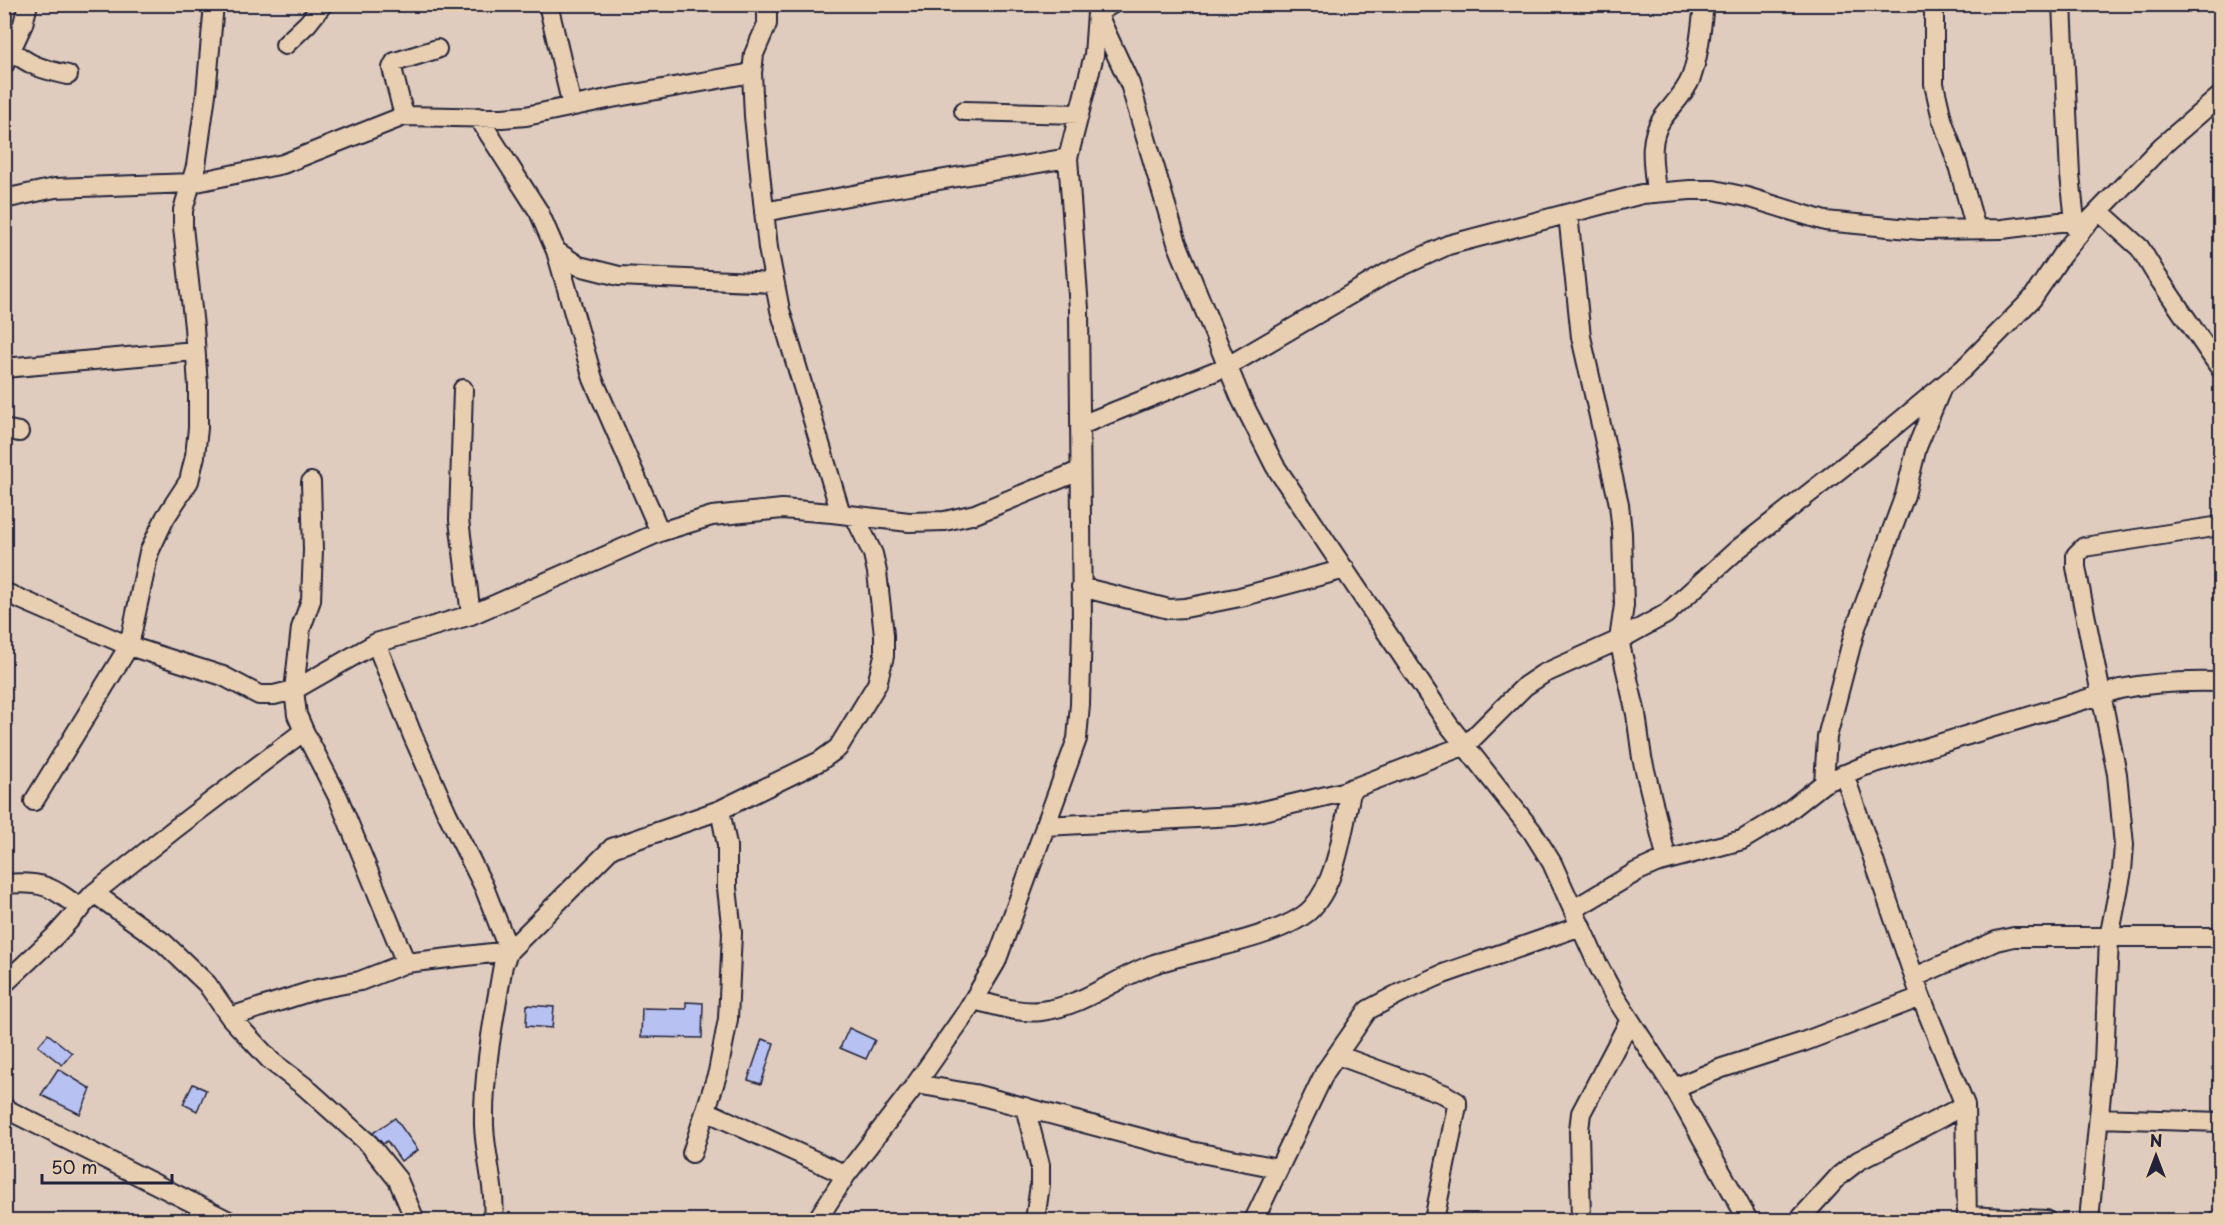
<svg xmlns="http://www.w3.org/2000/svg" width="2225" height="1225" font-family="'Playpen Sans',sans-serif">
	<style>
		.building { fill: #b7c1f2; stroke: #22223b; stroke-width: 1.5 }
		.lines { fill: none; stroke-linecap: round; stroke-linejoin: round }
		.minor-casing { stroke: #22223b; stroke-width: 22 }
		.minor { stroke: #e9cfb1; stroke-width: 18 }
	</style>
	<rect width="100%" height="100%" fill="#dfccbe"/>
	<filter id="ink" filterUnits="userSpaceOnUse"><feTurbulence type="fractalNoise" baseFrequency=".0167" numOctaves="2"/><feDisplacementMap in="SourceGraphic" scale="12" xChannelSelector="R" yChannelSelector="G"/><feConvolveMatrix kernelMatrix="1 2 1 2 8 2 1 2 1" color-interpolation-filters="sRGB"/></filter>
	<g filter="url(#ink)">
		<!-- building -->
		<path class="building" d="M686,1002l17,1 -1,35 -61,-1 1,-29 44,1z
			M527,1005l27,2 -2,21 -26,-2z
			M849,1028l26,12 -9,19 -26,-11z
			M48,1034l24,19 -10,12 -24,-19z
			M762,1039l12,4 -13,41 -13,-4z
			M58,1069l33,20 -11,25 -39,-19z
			M193,1084l13,6 -9,21 -14,-7z
			M395,1118l23,32 -17,11 -14,-20 -4,3 -10,-11z"/>
		<g class="lines">
			<!-- minor casing -->
			<g class="minor-casing">
				<path id="minor" d="M548,4l24,102
					M767,4v20l-13,30 -2,19 2,43 14,132 12,62 61,204
					M1097,4v9l33,71 47,159 64,156 34,67 173,258 84,107 20,32 45,100 18,34 59,91 74,132
					M1934,4v80l8,35 15,43 19,67
					M2062,4l8,171 6,55
					M285,45l23,-22 15,-19
					M12,50c16,16 34,20 56,25
					M4,65l19,-41 5,-20
					M964,111l115,3
					M404,116l-12,-48 3,-6 42,-13
					M478,117l61,95 17,39 37,128 67,153
					M1656,192c-2,-24 -9,-51 6,-73 10,-14 22,-24 29,-41 8,-23 10,-49 13,-74
					M4,199l51,-11 137,-5 91,-19 121,-48 98,2 24,-2 86,-18 140,-25
					M2099,211l41,37 17,28 63,92
					M764,212l110,-21 194,-33
					M1568,214l13,123 38,167 3,29 2,72 -5,35 17,74 6,44 25,102
					M556,251l23,15 40,10 155,7
					M4,368l191,-17
					M463,389l-4,131 12,95
					M1081,425l147,-59 159,-93 61,-28 194,-51 48,-4h24l33,7 78,24 95,9 82,-1 74,-9
					M4,429l15,3
					M1081,587l88,22 16,-1 55,-11 105,-28
					M4,592l125,54 94,30 36,19h15l20,-5 82,-47 95,-28 189,-83 52,-16 70,-7 50,4 77,9 36,-1 30,-7 104,-43
					M376,643l36,91 35,79 37,74 25,64
					M304,731l34,66 68,166
					M1844,774l77,223 44,108 2,115
					M1824,783l3,-46 28,-107 50,-135 12,-48 25,-60
					M34,801l95,-155 20,-94 16,-34 24,-37 6,-25 3,-28v-42l-4,-59 -11,-100v-17l13,-44 10,-72 8,-90
					M1045,826l189,-10 16,-2 93,-22 123,-47 59,-59 18,-12 76,-34 47,-26 72,-65 143,-112 82,-68 69,-70 29,-43 29,-36 72,-74 58,-50
					M4,884c39,-3 47,2 77,25
					M94,893l70,50 43,41 23,33 41,44 33,25 65,58 29,36 17,40
					M1574,909l62,-37 20,-9 86,-23 40,-24 42,-33 38,-16 258,-78c34,-7 66,-8 100,-7
					M1915,977l81,-36 18,-4h206
					M4,984l52,-49 38,-42 82,-65 128,-97 -7,-16 -3,-25 7,-62 10,-28 2,-50 -2,-68
					M974,1000c21,5 45,14 67,11 43,-5 74,-33 113,-47 39,-13 133,-28 158,-56 26,-28 31,-83 40,-120
					M230,1017l88,-28 42,-8 46,-18 103,-12
					M1337,1055l107,39 13,8v4l-23,114
					M916,1084l58,10 216,57 88,17
					M1674,1088l48,-20 81,-26 118,-45
					M1025,1107l15,58v20l-5,35
					M4,1108l223,112
					M706,1111l140,64
					M2099,1118l121,4
					M692,1153l26,-81 10,-53 4,-86 -5,-45v-43l-7,-35
					M1967,1216l79,4
					M493,1220c3,-32 -8,-63 -9,-95 -1,-54 10,-107 19,-160l6,-14 103,-103 108,-38 100,-49 18,-13 39,-64 7,-28v-21l-7,-63 -4,-18 -18,-37
					M817,1220l29,-45 70,-91 49,-70 31,-52 81,-223 3,-35 2,-80 -3,-315 -11,-151 26,-103 3,-42 15,-9
					M1254,1220l71,-148 43,-62 32,-17 43,-19 138,-48
					M1581,1220l-2,-90 2,-17 49,-93
					M1799,1220l41,-45 18,-14 107,-56
					M2089,1220l15,-157 5,-125 13,-67 2,-26 -7,-71 -35,-175 -6,-32v-12l8,-8 136,-21
					M2219,1220l1,-1"/>
			</g>
			<!-- minor -->
			<use href="#minor" class="minor"/>
		</g>
	</g>
	<!-- margin -->
	<rect width="2225" height="1225" fill="none" stroke="#e9cfb1" stroke-width="24"/>
	<rect x="12" y="12" width="2201" height="1201" fill="none" stroke="#22223b" stroke-width="2" filter="url(#ink)"/>
	<!-- north arrow -->
	<g transform="translate(2156 1156)" stroke="#e9cfb1" stroke-width="4.5" paint-order="stroke">
	<path d="M0-4.5L10 22L0 15L-10 22Z" fill="#22223b"/>
	<text y="-9" font-size="16" font-weight="bold" text-anchor="middle" fill="#22223b">N</text>
	</g>
	<!-- scale -->
	<path d="M42 1174v9h130v-9" fill="none" stroke="#22223b" stroke-width="3"/>
	<text x="51" y="1174" font-size="18" fill="#22223b" stroke="#e9cfb1" stroke-width="4.5" paint-order="stroke">50 m</text>
</svg>
